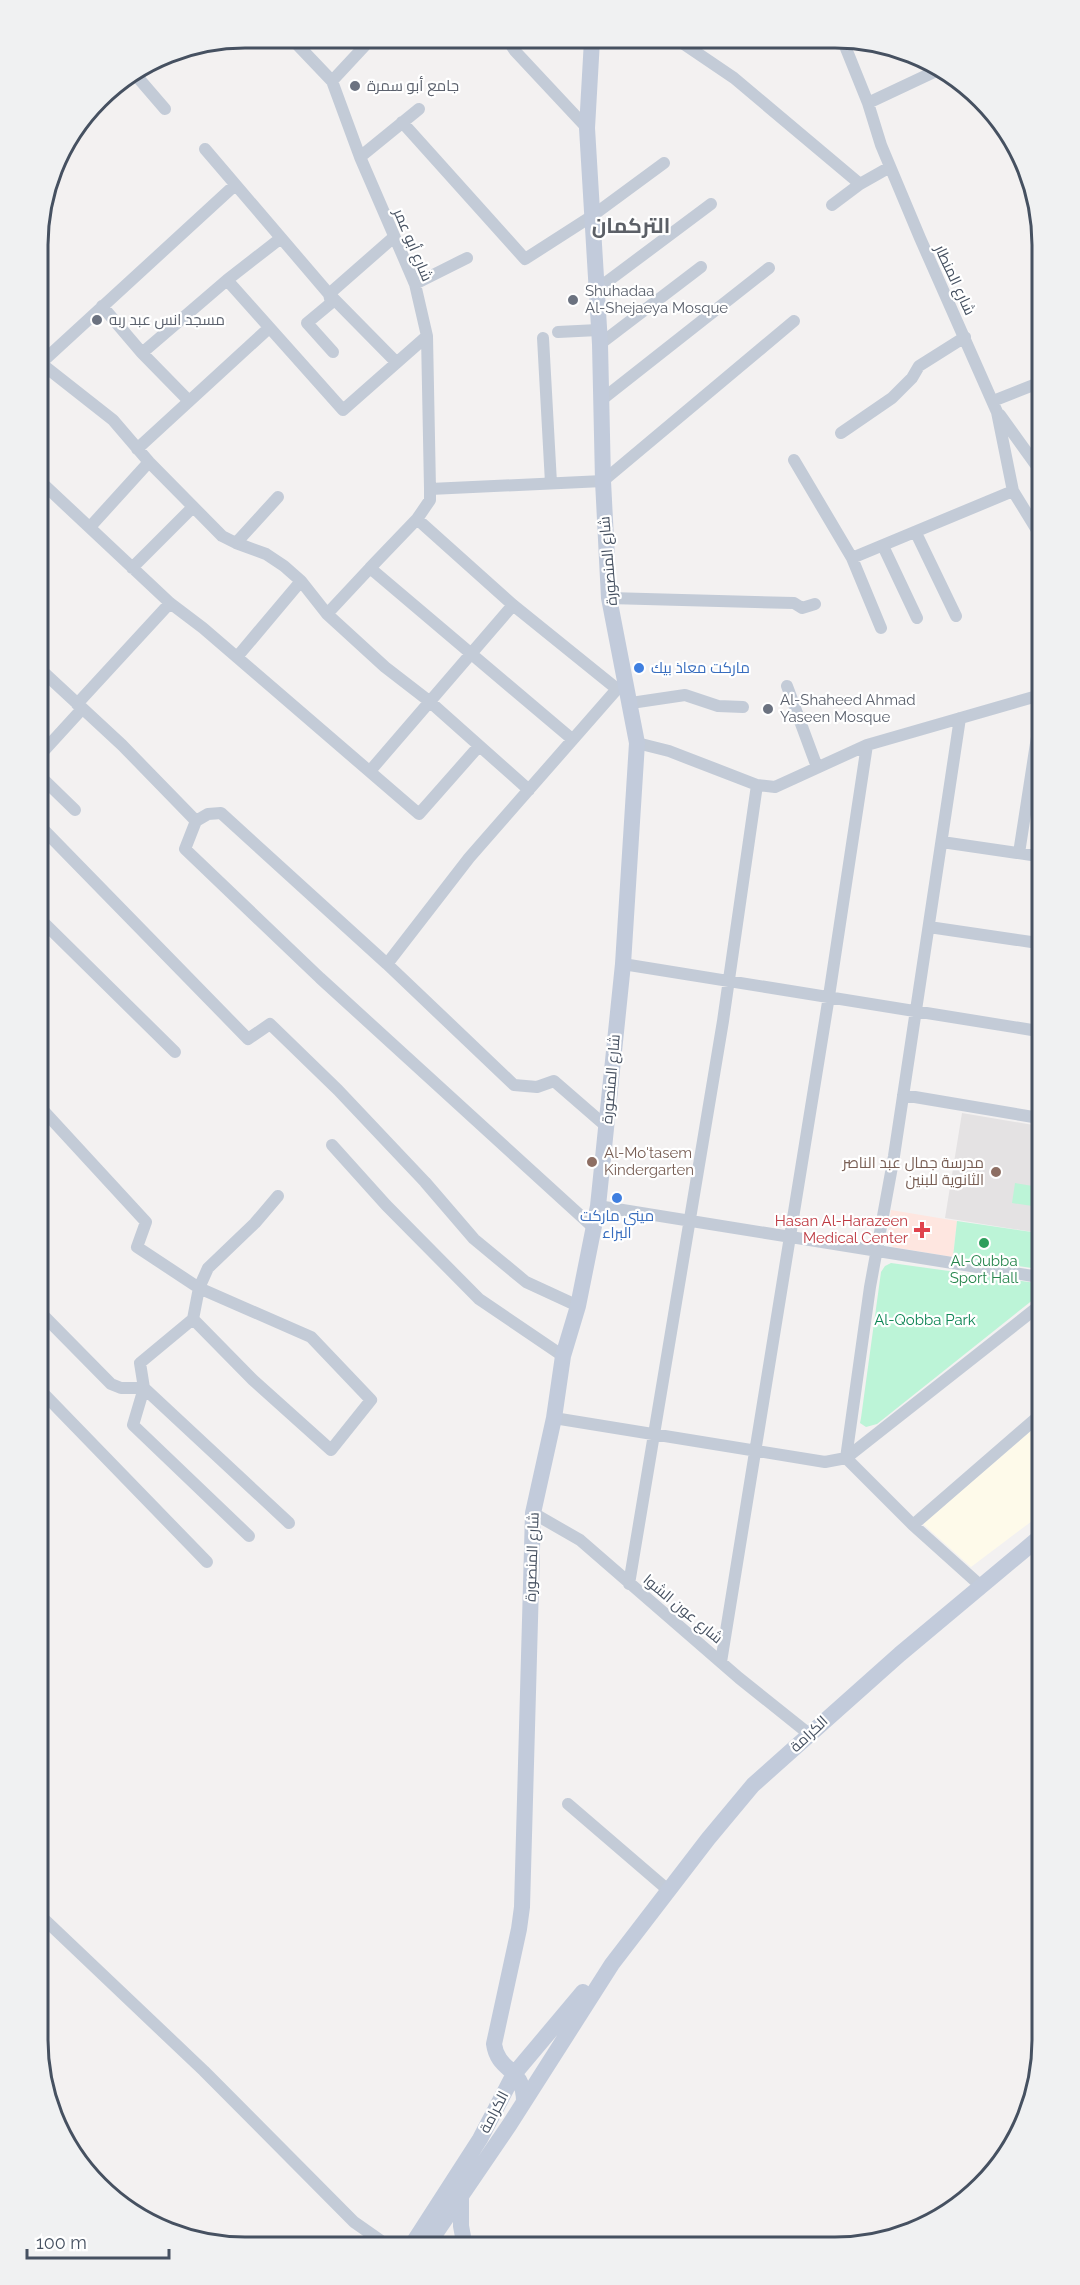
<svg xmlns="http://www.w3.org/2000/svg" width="1080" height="2285" font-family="Raleway,Cairo,sans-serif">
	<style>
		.commercial { fill: #fefaea }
		.education { fill: #e4e2e3 }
		.medical { fill: #fee6e0 }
		.green { fill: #bcf4d7 }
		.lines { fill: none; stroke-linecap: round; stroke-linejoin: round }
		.street { stroke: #c3cbd7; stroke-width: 12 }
		.secondary { stroke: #c2cbdb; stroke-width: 16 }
		.worship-dot { fill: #6b7280; stroke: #fff; stroke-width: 2 }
		.shop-dot { fill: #3f7fe0; stroke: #fff; stroke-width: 2 }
		.education-dot { fill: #8d6e63; stroke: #fff; stroke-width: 2 }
		.health-dot { fill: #e0444e; stroke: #fff; stroke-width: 2 }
		.leisure-dot { fill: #2e9e5b; stroke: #fff; stroke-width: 2 }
		.labels { text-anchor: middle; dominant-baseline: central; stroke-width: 4.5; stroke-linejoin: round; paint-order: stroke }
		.worship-label { font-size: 15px; fill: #5b616d; stroke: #fff; text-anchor: start }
		.street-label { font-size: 15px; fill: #465161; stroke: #fff }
		.shop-label { font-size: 15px; fill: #366cbe; stroke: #fff; text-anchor: start }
		.education-label { font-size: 15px; fill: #785e54; stroke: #fff; text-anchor: start }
		.health-label { font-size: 15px; fill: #be3a42; stroke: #fff; text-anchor: end }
		.leisure-label { font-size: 15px; fill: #27864d; stroke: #fff }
		.park-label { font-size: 15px; fill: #0d8655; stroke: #fff }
		.district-label { font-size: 21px; font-weight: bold; fill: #5c6067; stroke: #fff }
		.rim { fill: none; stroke: #465161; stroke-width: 3 }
	</style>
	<rect width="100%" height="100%" fill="#f3f1f1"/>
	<!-- commercial -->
	<path class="commercial" d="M1040,1423v92l-69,52 -48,-43z"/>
	<!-- education -->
	<path class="education" d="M962,1113l77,13v107l-94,-15z"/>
	<!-- medical -->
	<path class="medical" d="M891,1210l66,11 -4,36 -60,-10 -6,-8z"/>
	<!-- green -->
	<path class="green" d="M1015,1183l24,4v20l-27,-4z
		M957,1221l82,12v36l-86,-12z
		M891,1263l145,20 3,3v9l-162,129 -11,3 -6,-4 1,-5 20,-146 4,-6z"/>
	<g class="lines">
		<!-- street -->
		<path class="street" d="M291,38l41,43 28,76 55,127 12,52 3,153v11l-13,19
			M507,39l8,12 72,77
			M678,40l56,38 126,106
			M843,41l25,62 13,42 39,93 77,174 16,79 24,39
			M134,73l31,36
			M332,81l40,-43
			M868,103l68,-32
			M402,122l123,137 67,-43 72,-53
			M205,149l124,145 67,68
			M360,157l59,-48
			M832,205l28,-21 30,-17
			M227,280l116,130 84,-74
			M415,284l52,-26
			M596,290l115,-86
			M102,306l40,47 85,-73 54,-42
			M558,332l40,-2
			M543,338l8,145
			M600,344l101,-77
			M333,352l-26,-29 24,-20 -2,-9 65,-57
			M142,353l47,48
			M38,361l75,59 36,42 73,74 14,7 42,-46
			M41,363l194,-178
			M600,401l169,-133
			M993,401l43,-17
			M1000,415l36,50
			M841,433l51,-35 20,-20 7,-12 46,-29
			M137,449l132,-121
			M794,460l58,98 161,-67
			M39,480l131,123 33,25 216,186 60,-68
			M430,489l173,-8 191,-160
			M90,527l59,-65
			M916,533l40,83
			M236,543l30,11 18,12 17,15 26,33 58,53 44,34 100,89
			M883,546l34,72
			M852,558l29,70
			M132,568l61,-61
			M609,598l185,5 8,5 13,-4
			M327,614l43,-46
			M237,657l64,-76
			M40,669l82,76 74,76 -11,28 135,129 274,250
			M787,686l30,81
			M631,703l54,-8 33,11 25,1
			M77,704l93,-101
			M572,739l-202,-171 47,-49 96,86 104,84
			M637,743l32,8 88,34 18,2 92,-42 170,-49
			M40,755l42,-46
			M370,771l143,-166
			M40,776l35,34
			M196,821l12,-7 13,-1 166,151 127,121 23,2 17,-6 53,46
			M40,826l208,213 22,-15 68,66 87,92 49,57 52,43 52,24
			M942,842l96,14
			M1019,853l18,-116
			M40,919l135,133
			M929,927l109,16
			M387,964l82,-106 148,-169 5,-4
			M623,964l415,67
			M903,1095l136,23
			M41,1108l105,114 -9,25 62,41 112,49 60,63 -40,50 -78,-70 -60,-61
			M332,1145l54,60 93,94 84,57
			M598,1206l441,71
			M42,1314l69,70 10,4h23l145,135
			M42,1392l165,170
			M554,1418l271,44 21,-4 193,-152
			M846,1458l24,-171 24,-131 66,-438
			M846,1458l67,67 69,62
			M533,1513l47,27 159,138 70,56
			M913,1525l127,-110
			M249,1536l-116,-111 11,-37 -4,-25 53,-44 6,-31 9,-20 47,-45 23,-27
			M629,1584l94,-563 34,-236
			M721,1662l108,-666 38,-251
			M568,1804l100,86
			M44,1919l160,152 150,151 30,21"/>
		<!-- secondary -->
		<path class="secondary" d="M524,2102c0,-36 -26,-29 -30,-58l25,-115 3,-22 11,-394 21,-95 9,-62 15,-50 20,-100 25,-242 14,-221 -28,-145 -6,-117 -3,-137 -13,-216 5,-88
			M461,2196v30l3,16
			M413,2243l67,-104 34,-65 69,-82
			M429,2243l81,-119 102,-160 96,-125 45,-54 147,-131 140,-117"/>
	</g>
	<!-- markers -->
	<g class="worship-dot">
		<circle cx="355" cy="86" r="6"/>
		<circle cx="573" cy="300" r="6"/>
		<circle cx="97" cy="320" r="6"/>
		<circle cx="768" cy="709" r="6"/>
	</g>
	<g class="shop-dot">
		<circle cx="639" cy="668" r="6"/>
		<circle cx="617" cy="1198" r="6"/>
	</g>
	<g class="education-dot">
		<circle cx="592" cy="1162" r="6"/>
		<circle cx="996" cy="1172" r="6"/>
	</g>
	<path class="health-dot" d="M919 1221h6v6h6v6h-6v6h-6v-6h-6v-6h6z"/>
	<circle class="leisure-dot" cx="984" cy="1243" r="6"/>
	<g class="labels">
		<!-- worship labels -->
		<g class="worship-label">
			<text x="367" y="86">جامع أبو سمرة</text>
			<text x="585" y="291">Shuhadaa<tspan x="585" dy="17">Al-Shejaeya Mosque</tspan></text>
			<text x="109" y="320">مسجد انس عبد ربه</text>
			<text x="780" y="700">Al-Shaheed Ahmad<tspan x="780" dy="17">Yaseen Mosque</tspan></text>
		</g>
		<!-- street labels -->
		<g class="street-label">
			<text transform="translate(413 245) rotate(67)">شارع أبو عمر</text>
			<text transform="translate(955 280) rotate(65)">شارع المنطار</text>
			<text transform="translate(608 561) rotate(-95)">شارع المنصورة</text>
			<text transform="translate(611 1079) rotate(-85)">شارع المنصورة</text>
			<text transform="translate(532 1557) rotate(-88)">شارع المنصورة</text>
			<text transform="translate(683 1609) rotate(40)">شارع عون الشوا</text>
			<text transform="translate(809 1734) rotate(-43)">الكرامة</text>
			<text transform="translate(494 2112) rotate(-62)">الكرامة</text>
		</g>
		<!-- shop labels -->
		<g class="shop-label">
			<text x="651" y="668">ماركت معاذ بيك</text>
			<text x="617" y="1216" text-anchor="middle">ميني ماركت<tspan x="617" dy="17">البراء</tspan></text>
		</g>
		<!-- education labels -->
		<g class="education-label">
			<text x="604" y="1153">Al-Mo'tasem<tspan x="604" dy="17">Kindergarten</tspan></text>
			<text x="984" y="1163" text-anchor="end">مدرسة جمال عبد الناصر<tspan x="984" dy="17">الثانوية للبنين</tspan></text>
		</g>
		<!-- health labels -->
		<g class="health-label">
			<text x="908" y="1221">Hasan Al-Harazeen<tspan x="908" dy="17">Medical Center</tspan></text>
		</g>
		<!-- leisure labels -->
		<g class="leisure-label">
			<text x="984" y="1261">Al-Qubba<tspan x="984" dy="17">Sport Hall</tspan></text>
		</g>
		<!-- park labels -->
		<g class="park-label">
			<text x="925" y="1320">Al-Qobba Park</text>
		</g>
		<!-- district labels -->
		<g class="district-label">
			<text x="631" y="225">التركمان</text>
		</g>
	</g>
	<!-- crop -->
	<path d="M0 0H1080V2285H0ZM245 48H835A197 197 0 0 1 1032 245V2040A197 197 0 0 1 835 2237H245A197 197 0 0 1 48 2040V245A197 197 0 0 1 245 48Z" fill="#f0f1f2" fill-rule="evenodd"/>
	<path class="rim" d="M245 48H835A197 197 0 0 1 1032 245V2040A197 197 0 0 1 835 2237H245A197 197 0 0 1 48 2040V245A197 197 0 0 1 245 48Z"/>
	<!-- scale -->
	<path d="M27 2249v9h142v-9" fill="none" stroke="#465161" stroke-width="3"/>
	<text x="36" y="2249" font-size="18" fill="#465161" stroke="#ffffff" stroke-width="4.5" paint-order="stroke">100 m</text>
</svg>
